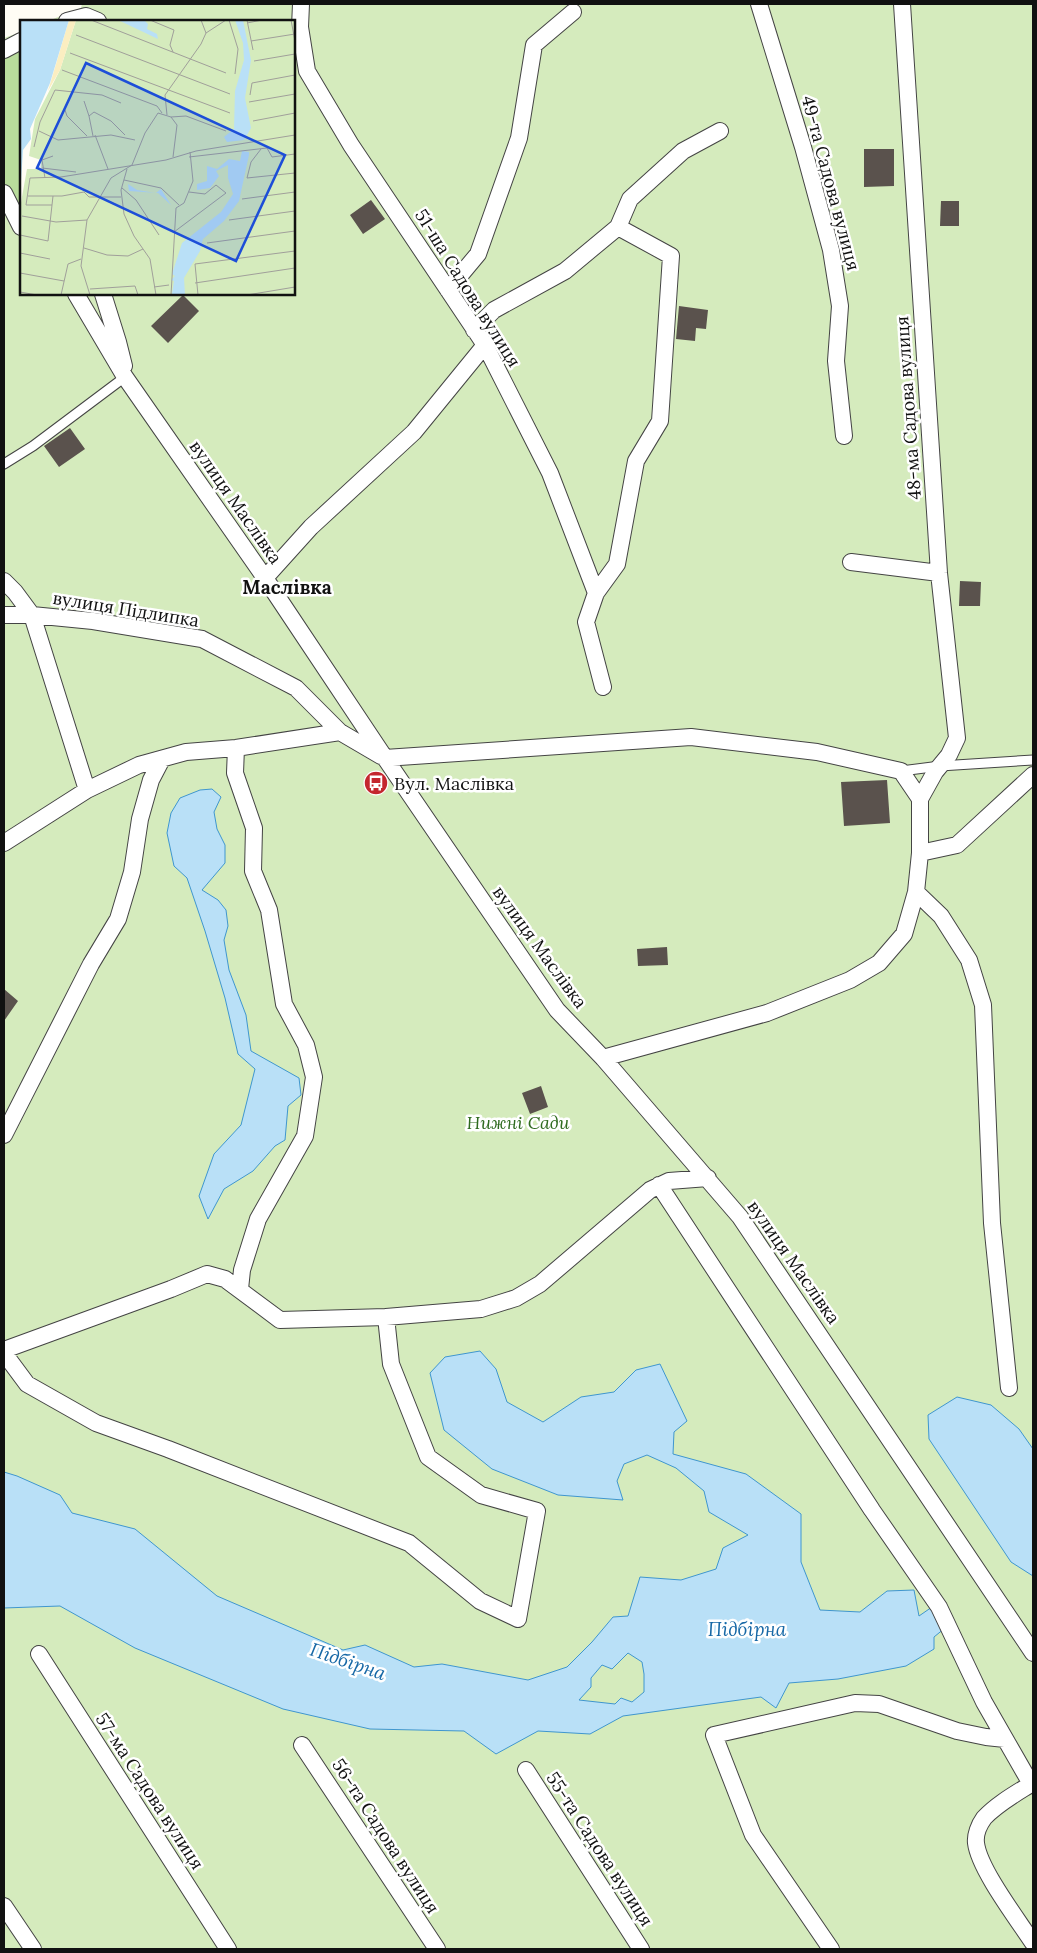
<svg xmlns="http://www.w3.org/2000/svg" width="1037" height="1953" font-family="Lora,serif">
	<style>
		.green { fill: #d5ebbd }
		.forest { fill: #b9dc9c }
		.water { fill: #b9e0f7; stroke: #3f96cf; fill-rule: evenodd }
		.building { fill: #5a524d }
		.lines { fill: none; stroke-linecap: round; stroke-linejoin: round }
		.lane-casing { stroke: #444; stroke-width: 11 }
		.street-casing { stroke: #444; stroke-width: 18 }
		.lane { stroke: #fff; stroke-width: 9 }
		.street { stroke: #fff; stroke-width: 16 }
		.labels { text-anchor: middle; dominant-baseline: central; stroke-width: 5; stroke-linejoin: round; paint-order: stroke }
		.street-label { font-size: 18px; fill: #111; stroke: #fff }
		.poi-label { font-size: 18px; fill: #111; stroke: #fff; text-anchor: start }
		.park-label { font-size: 18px; font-style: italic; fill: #2f6b1f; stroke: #fff }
		.neighbourhood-label { font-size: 19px; font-weight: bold; fill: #111; stroke: #fff }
		.water-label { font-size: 19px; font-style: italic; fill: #1768a6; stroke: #fff }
		.inset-road { fill: none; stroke: #a09f9a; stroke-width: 1 }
		.view { fill: #1d4ed8; fill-opacity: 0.15; stroke: #1d4ed8; stroke-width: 2.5 }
		.inset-edge { fill: none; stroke: #111; stroke-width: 2.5 }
	</style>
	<rect width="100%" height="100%" fill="#fffdf5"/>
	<!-- green -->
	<path class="green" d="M82,4h951v1945h-1029v-1911l17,-6v262h273v-273h-246l33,-13z"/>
	<!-- forest -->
	<path class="forest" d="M21,50v169l-17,-35v-129z"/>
	<!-- water -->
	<path class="water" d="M212,789l9,8 -7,15 3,17 8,16v18l-23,27 16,10 8,10 2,16 -4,14 5,30 17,45 5,36 48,27 2,17 -13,11 -3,34 -10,6 -22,25 -29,18 -16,30 -9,-23 15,-42 27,-29 14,-56 -17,-15 -13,-56 -20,-67 -18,-53 -13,-12 -7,-33 4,-20 9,-15 20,-8z
		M480,1351l16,18 11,33 36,20 38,-25 33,-5 22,-22 24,-6 27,57 -13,11 -1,22 73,20 55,40v48l19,48 40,2 27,-21 27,-1 5,26 13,-9 13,21 -11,9v12l-28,17 -68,13 -49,4 -13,25 -15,-11 -138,19 -33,18 -52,-3 -42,23 -32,-23 -94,-2 -87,-20 -148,-61 -75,-42 -56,2v-136l13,4 43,19 12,18 63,16 82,67 126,54 22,-5 49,22 28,-3 86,16 39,-13 25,-25 21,-25 15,-1 12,-39 41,3 35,-11 7,-21 25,-13 -39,-23 -5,-21 -28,-23 -29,-13 -23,9 -7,17 6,19 -65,-5 -66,-26 -48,-39 -14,-57 15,-16zM628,1653l14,9 2,12v18l-12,10 -11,-4 -6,6 -36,-4 12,-13v-9l11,-13 10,4z
		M957,1397l34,8 28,24 14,20v127l-22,-14 -82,-123 -1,-24z"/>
	<!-- building -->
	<path class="building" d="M864,149h30v37l-30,1z
		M371,200l14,19 -22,15 -13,-19z
		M941,201h18v25h-19z
		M183,295l16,16 -31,32 -17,-17z
		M679,306l29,4 -2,19 -10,-1 -1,13 -19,-2z
		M70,428l15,21 -26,18 -15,-21z
		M960,581l21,1 -1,24h-21z
		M887,780l3,43 -46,3 -3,-44z
		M667,947l1,18 -30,1 -1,-17z
		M4,989l14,12 -14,20z
		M541,1086l7,21 -18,7 -8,-21z"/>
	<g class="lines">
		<!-- lane casing -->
		<g class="lane-casing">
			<path id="lane" d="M4,464l29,-18 92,-69
				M901,771l39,-5 93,-6"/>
		</g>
		<!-- street casing -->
		<g class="street-casing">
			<path id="street" d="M301,4l-1,23 7,44 44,74 134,200 65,128 46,120 -10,29 17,65
				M759,4l44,143 28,103 9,56 -4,55 8,75
				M902,4l37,569 18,165 -8,17 -14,17 -15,27
				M67,21l19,-5 12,5
				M4,50l17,-9
				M4,193l17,34
				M448,290l30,-36 41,-116 15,-93 39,-33
				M76,294l49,83 140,201 120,180 172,252 46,48 137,159 293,436
				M103,294l15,48 6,24
				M474,330l20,-20 71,-39 53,-44
				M851,562l88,11
				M265,578l46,-51 103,-95 71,-87
				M4,581l11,11 17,23 55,175
				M596,593l21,-29 19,-103 24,-40 11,-165 -53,-29 12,-28 53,-48 37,-20
				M4,615h28l61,6 109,18 94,49 44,44 41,24
				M236,748l-1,25 19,55 -1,43 16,39 15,94 22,41 8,32 -9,59 -47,83 -16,51 -2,19
				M385,758l306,-21 126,15 84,19 19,28v54l-4,39 -12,42 -25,29 -29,17 -83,33 -164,45
				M4,843l83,-53 52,-25 47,-13 50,-4 104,-16
				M920,853l37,-8 76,-70
				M916,892l25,24 28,44 14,45 9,218 17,165
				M4,1135l87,-171 27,-45 14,-47 8,-53 11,-39 11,-21
				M659,1185l213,325 67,97 45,95 47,82c-16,10 -34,20 -47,34 -5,7 -9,17 -8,25 3,26 42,77 57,100
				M4,1350l167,-61 36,-15 18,5 55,41 106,-3 95,-8 35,-11 24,-14 110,-94 19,-9 39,-3
				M4,1353l23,31 69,39 72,26 241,94 71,58 38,18 19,-108 -56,-16 -53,-38 -37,-93 -5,-47
				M39,1654l189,295
				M302,1745l135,204
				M526,1770l115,179
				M4,1906l29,43
				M831,1949l-78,-114 -39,-100 141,-32 24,1 78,27 29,6 19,2"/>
		</g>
		<!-- lane -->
		<use href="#lane" class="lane"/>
		<!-- street -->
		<use href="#street" class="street"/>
	</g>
	<!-- icons -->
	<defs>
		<g id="bus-disc" transform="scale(1.25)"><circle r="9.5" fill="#c4262e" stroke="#fff"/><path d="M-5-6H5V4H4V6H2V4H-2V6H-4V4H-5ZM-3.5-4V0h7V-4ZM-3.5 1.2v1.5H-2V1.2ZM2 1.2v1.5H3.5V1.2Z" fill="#fff"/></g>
	</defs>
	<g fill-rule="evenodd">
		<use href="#bus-disc" x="376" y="783"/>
	</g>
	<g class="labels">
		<!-- street labels -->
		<g class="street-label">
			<text transform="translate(831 183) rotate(75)">49-та Садова вулиця</text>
			<text transform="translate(468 288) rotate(58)">51-ша Садова вулиця</text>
			<text transform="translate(908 408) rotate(-94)">48-ма Садова вулиця</text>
			<text transform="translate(236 502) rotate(55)">вулиця Маслівка</text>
			<text transform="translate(126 609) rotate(9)">вулиця Підлипка</text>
			<text transform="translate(540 947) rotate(54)">вулиця Маслівка</text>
			<text transform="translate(794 1262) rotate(55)">вулиця Маслівка</text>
			<text transform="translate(150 1791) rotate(57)">57-ма Садова вулиця</text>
			<text transform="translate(386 1836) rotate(57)">56-та Садова вулиця</text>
			<text transform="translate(600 1849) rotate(57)">55-та Садова вулиця</text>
		</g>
		<!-- poi labels -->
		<g class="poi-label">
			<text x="394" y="783">Вул. Маслівка</text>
		</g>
		<!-- park labels -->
		<g class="park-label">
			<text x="518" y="1122">Нижні Сади</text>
		</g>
		<!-- neighbourhood labels -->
		<g class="neighbourhood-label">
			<text x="287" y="587">Маслівка</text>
		</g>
		<!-- water labels -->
		<g class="water-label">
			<text x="747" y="1629">Підбірна</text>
			<text transform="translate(348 1661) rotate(19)">Підбірна</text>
		</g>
	</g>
	<!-- overview -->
	<g transform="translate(20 20)">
		<rect width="275" height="275" fill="#fffdf5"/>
		<path d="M56,0h219v275h-275v-87l7,-39h14v-9l-12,-4 6,-37 25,-49z" fill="#d5ebbd"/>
		<path d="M49,0h7l-16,50 -12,21z" fill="#fbeec1"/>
		<path d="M0,0h49l-19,63 -20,46 1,10 -8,11 -3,47zM98,0h26l4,4 -1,5 10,5 1,5zM215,0h8l8,40 -6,38 6,30 -7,12 -17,2 -3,-5 10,-8 1,-38 9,-31 -1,-17zM222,131l7,1v3l-10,46 -15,20 -21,18 -3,12 -16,27 1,17 -13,-1 2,-13 -3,-1 4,-4 -3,-2 10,-31 39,-31 12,-18 -5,-16v-13l-12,6 3,5 -9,12 -13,2v-6l10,-3v-15l10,3 12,-10 11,2zM108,164l9,6 19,3 5,-4 10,16 -13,-12 -29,-2z" fill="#b9e0f7"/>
		<path class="inset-road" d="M71,0l135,53M130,0l24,10 -4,15 3,7M209,0l9,29 -3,25M227,0l6,30M271,0l4,21M227,3l15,-3M186,13l20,-13M56,15l154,59M231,21l44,-7M50,33l160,60M234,41l41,-7M42,50l95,36 5,7M230,75l2,-12 43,-8M64,81l5,15 5,-4 17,9 14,14M229,82l46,-8M45,90l2,6 20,20M147,95l-2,-20 36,-51 5,-11 -5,-13M69,96l4,20M151,97l15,-1 40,15M233,101l42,-8M19,111l19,9 53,-5 24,5M75,115l13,34M14,127l6,-25 15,-32 47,5 19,8M241,129l-10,13 -4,16 48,-5M169,137l78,-9 5,9 23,-3M112,145l13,-32 13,-20 13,4 6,8 -4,32M22,148l34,4M107,149l-6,21 3,24 10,22 16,23 6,36M25,158l-3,-18 11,-4M104,160l37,8 18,17M102,168l14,12 23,35M8,176h34l22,-4 5,5h32M222,179l53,-7M32,185h-26l4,-27 31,-1 105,-17 30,-9 99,-16M2,196l34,6 31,-2M209,200l66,-9M154,212l52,-39 -10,-8 -11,9 -16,-2M0,215l28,6 5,-45M187,223l88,-12M64,228l23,7 21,1 15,-7M0,233l30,6M0,253l44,8M175,263l100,-15M134,267l15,-2M70,269l45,-3 3,9M0,272l17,3M41,275l7,-31 13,-5M70,275l-9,-29 6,-46 24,-42 21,-13M151,275l5,-87 8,-5 9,-22 -3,-29M178,275l-3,-31 100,-13M227,275l48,-8"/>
		<path class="view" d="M66,43l199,92 -49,106 -199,-93z"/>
		<rect width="275" height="275" class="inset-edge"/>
	</g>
	<!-- border -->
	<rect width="1037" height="1953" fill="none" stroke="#111111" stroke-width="10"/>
</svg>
